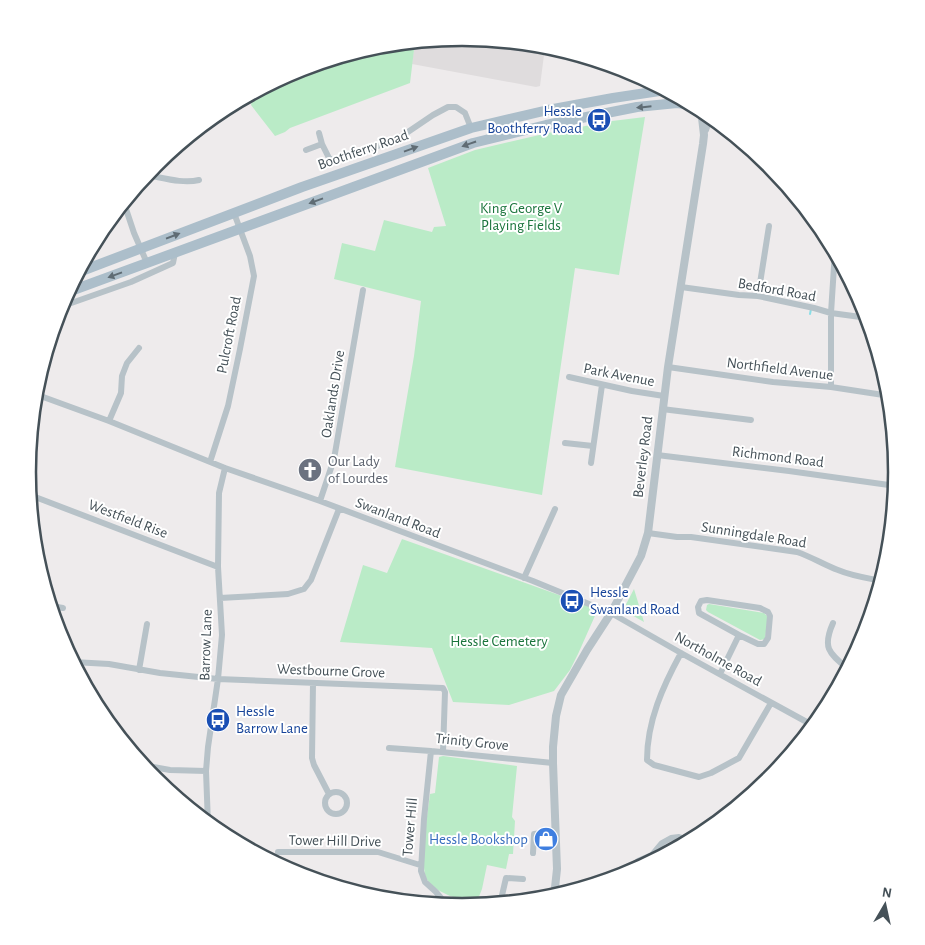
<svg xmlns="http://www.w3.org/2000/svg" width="925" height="945" font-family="'Alegreya Sans',sans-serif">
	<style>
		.education { fill: #dfdcdd }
		.green { fill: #baebc7 }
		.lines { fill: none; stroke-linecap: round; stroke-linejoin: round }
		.stream { stroke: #89dee7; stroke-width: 2 }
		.minor { stroke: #b7c2c8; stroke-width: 6 }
		.tertiary { stroke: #b7c2c8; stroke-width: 8 }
		.primary { stroke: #acbeca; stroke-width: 10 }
		.oneway { fill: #5f6c74 }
		.labels { text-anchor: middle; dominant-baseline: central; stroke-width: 4; stroke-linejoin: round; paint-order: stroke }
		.transit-label { font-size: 15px; fill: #164399; stroke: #fff; text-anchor: start }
		.street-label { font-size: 15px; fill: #455158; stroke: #fff }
		.park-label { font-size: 15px; fill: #1a743c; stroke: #fff }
		.worship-label { font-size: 15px; fill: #5b616d; stroke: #fff; text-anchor: start }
		.shop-label { font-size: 15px; fill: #366cbe; stroke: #fff; text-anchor: end }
		.rim { fill: none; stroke: #455158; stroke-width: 2.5 }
	</style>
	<rect width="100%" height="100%" fill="#eeebec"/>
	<!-- education -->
	<path class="education" d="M463,38l85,8 18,6 -22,3 -4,31 -4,1 -124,-23 3,-22z"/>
	<!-- green -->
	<path class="green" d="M415,42l-5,41 -120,45 -5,4 -10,4 -24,-31 2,-11 43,-23 82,-25z
		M645,117l-26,158 -44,-7 -33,227 -147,-28 19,-111 7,-55 -87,-22 8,-36 33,8 9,-31 48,12 2,-5 12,-1 -18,-58 47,-18 73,-17 64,-12z
		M402,539l196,70 -20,45 -8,16 -16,21 -45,14 -56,-3 -21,-54 -92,-6 23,-77 24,8z
		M634,589l10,33 -21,-12z
		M709,604l55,9 4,4 -3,22 -5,1 -52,-28 -2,-2 1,-5z
		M443,756l74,10 -5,51 3,4 -2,33h-4l-3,15 -19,-4 -5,24 -6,15c-16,-5 -37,-9 -48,-23 -10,-11 0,-70 2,-87l5,-1 4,-36z"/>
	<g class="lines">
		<!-- stream -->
		<path class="stream" d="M810,314l1,-5"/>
		<!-- minor -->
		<path class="minor" d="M319,133l3,11 7,14 7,3 15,-4 51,-21 31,-21 15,-8h8l9,6 6,15
			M306,150l16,-6
			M147,175c17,3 36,9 52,5
			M124,203l10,30 13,30
			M681,287l58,8 19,1 56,12 17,5 37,5
			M758,296l11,-70
			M60,307l71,-25 42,-19 2,-10
			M668,367l105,15 58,5 59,9
			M569,377l63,14 32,5
			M831,387v-74l4,-62
			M35,394l74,27 116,47 95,33 213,80 78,32 70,40 133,73
			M662,409l89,11
			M109,421l12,-28 1,-17 5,-13 12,-15
			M565,443l28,3
			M657,455l132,16 107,15
			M210,462l18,-56 12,-57 14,-73 -4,-20 -16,-43
			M591,463l11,-78
			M30,495l188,72
			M320,501l14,-42 29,-169
			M648,533l29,4h14l106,15c15,5 27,13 41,18 14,6 29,8 44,11
			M524,578l31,-69
			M220,598l68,-4 16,-5 7,-9 28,-71
			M51,606l12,2
			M833,623c-11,25 -4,30 15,46
			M681,653c-18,33 -34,68 -34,107l7,5 45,12 12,-4 28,-15 32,-55
			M73,662l36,2 51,9 58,6 225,9 2,4 -2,60
			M139,670l8,-46
			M720,674l19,-39 -40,-22 -1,-6 3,-6 6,-1 53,8 8,4 2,4 -2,22 -4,6h-6l-19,-9
			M313,683l-1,75 2,7 15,29
			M389,748l42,3 122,12
			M431,751l-7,68 -3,52 4,11 11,10 5,6 3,3
			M142,765l28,5 36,1
			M325 803a11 11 0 1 1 22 0a11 11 0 1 1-22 0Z
			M721,820l1,-8
			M208,824l-2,-53 2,-24 10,-68 4,-44 -4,-68 1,-74 6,-25
			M278,852h100l42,13
			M533,853l1,-19 22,-3
			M625,876l4,-8 9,-7 14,-6 10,-12 9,-5 8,-1 12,4
			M500,904l6,-26 17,1"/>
		<!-- tertiary -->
		<path class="tertiary" d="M705,130l5,-14
			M554,897l3,-28 -4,-106v-16l3,-31 5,-21 26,-45 24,-37 30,-57 7,-23 20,-166 35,-223 1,-9 -3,-26
			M439,905l5,-4h7l17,6"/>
		<!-- primary -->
		<path class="primary" d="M79,272l223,-85 169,-59 77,-18 65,-12 53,-8
			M68,292l405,-149 73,-18 91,-18 40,-4 16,2"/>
	</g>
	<!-- one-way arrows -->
	<defs><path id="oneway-solid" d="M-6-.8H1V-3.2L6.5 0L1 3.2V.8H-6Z" transform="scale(1.25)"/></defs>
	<g class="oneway">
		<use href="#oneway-solid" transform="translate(644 107) rotate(174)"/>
		<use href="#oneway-solid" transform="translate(469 144) rotate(161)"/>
		<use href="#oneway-solid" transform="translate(411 149) rotate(-20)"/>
		<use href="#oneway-solid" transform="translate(316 201) rotate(160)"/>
		<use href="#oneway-solid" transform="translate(173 236) rotate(-21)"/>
		<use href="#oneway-solid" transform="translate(115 275) rotate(160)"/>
	</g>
	<!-- icons -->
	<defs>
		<g id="bus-disc" transform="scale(1.25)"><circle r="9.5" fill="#1a4fb4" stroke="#fff"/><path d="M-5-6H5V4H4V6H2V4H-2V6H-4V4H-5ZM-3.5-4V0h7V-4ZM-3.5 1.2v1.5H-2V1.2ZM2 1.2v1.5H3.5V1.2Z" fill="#fff"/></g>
		<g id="church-disc" transform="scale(1.25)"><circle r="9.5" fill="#6b7280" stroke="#fff"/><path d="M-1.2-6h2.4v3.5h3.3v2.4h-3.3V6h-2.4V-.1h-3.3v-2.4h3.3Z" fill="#fff"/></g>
		<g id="shop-disc" transform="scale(1.25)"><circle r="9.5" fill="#3f7fe0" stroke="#fff"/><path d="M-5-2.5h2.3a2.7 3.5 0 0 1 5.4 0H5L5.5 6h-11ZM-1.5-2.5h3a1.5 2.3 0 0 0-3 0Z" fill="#fff"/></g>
	</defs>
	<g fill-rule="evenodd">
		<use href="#bus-disc" x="599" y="120"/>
		<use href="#church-disc" x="310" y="470"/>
		<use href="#bus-disc" x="572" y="601"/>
		<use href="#bus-disc" x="218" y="720"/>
		<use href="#shop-disc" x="546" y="839"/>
	</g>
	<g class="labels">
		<!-- transit labels -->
		<g class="transit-label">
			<text x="582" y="111" text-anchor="end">Hessle<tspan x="582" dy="17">Boothferry Road</tspan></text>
			<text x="590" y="592">Hessle<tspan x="590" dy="17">Swanland Road</tspan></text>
			<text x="236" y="711">Hessle<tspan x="236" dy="17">Barrow Lane</tspan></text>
		</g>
		<!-- street labels -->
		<g class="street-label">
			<text transform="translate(363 150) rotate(-19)">Boothferry Road</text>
			<text transform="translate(777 290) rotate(10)">Bedford Road</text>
			<text transform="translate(229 335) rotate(-79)">Pulcroft Road</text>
			<text transform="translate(780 369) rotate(7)">Northfield Avenue</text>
			<text transform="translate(619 375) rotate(11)">Park Avenue</text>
			<text transform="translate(333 394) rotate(-81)">Oaklands Drive</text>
			<text transform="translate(643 457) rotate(-83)">Beverley Road</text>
			<text transform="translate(778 457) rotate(7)">Richmond Road</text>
			<text transform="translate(398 518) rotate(21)">Swanland Road</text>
			<text transform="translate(128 519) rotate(21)">Westfield Rise</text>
			<text transform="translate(754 535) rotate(9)">Sunningdale Road</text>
			<text transform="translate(206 645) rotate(-88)">Barrow Lane</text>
			<text transform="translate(718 659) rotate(29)">Northolme Road</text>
			<text transform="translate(331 671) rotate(2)">Westbourne Grove</text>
			<text transform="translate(472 742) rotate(6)">Trinity Grove</text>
			<text transform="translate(410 827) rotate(-85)">Tower Hill</text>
			<text transform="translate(335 841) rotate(1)">Tower Hill Drive</text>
		</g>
		<!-- park labels -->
		<g class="park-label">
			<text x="521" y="208">King George V<tspan x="521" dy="17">Playing Fields</tspan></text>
			<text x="499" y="641">Hessle Cemetery</text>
		</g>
		<!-- worship labels -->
		<g class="worship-label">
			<text x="328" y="461">Our Lady<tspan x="328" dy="17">of Lourdes</tspan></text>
		</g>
		<!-- shop labels -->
		<g class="shop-label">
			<text x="528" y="839">Hessle Bookshop</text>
		</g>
	</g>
	<!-- crop -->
	<path d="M0 0H925V945H0ZM36 472a426 426 0 1 1 852 0a426 426 0 1 1-852 0Z" fill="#fff" fill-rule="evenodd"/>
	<path class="rim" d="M36 472a426 426 0 1 1 852 0a426 426 0 1 1-852 0Z"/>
	<!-- north arrow -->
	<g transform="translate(885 905) rotate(9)" stroke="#ffffff" stroke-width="4" paint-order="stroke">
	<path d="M0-4L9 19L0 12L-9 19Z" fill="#455158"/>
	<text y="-8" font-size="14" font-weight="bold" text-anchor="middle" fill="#455158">N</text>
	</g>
</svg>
